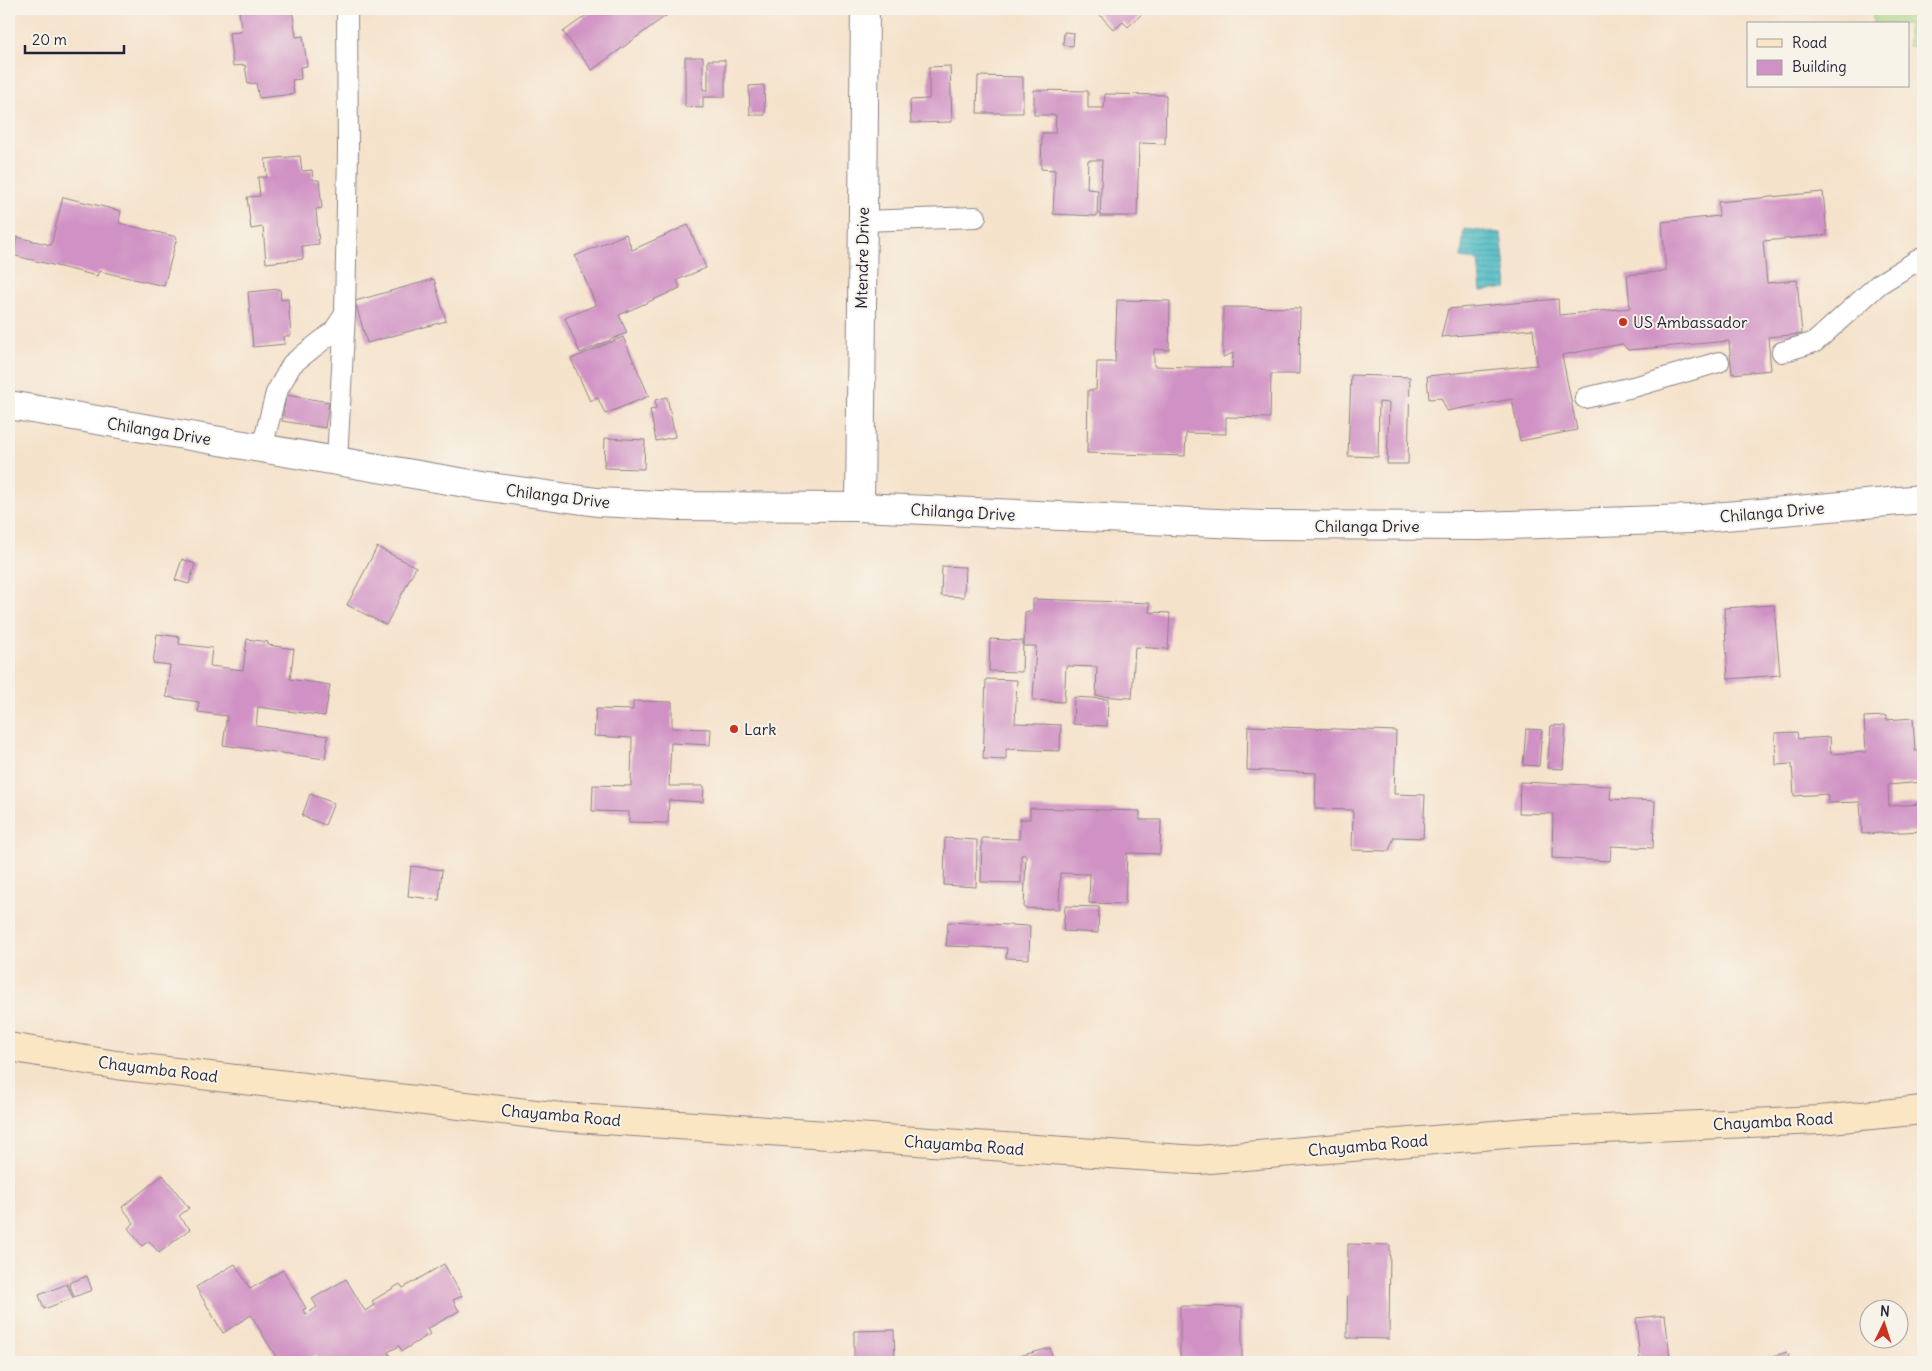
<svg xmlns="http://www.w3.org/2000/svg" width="1932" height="1371" font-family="Delius,sans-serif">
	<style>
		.pitch { fill: #a2d07d; stroke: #62795c }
		.water { fill: url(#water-rules); stroke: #386f80 }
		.building { fill: #d091c4 }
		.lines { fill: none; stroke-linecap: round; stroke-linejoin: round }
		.lane-casing { stroke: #8c8283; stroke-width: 22 }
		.street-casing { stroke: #8c8283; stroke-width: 30 }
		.secondary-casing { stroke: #8c8283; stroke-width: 30 }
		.lane { stroke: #fff; stroke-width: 20 }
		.street { stroke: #fff; stroke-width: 28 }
		.secondary { stroke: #fbe6c4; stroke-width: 28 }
		.poi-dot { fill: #c8321e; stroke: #f7f3e8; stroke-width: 2 }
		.labels { text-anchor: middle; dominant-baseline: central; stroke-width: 4; stroke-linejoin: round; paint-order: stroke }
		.street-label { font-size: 16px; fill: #22223b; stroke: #f7f3e8 }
		.poi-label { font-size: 16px; fill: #22223b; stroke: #f7f3e8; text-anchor: start }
	</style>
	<defs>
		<pattern id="water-rules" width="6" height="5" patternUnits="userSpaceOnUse" patternTransform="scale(1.25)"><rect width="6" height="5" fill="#4ebcc6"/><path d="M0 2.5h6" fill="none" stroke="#4098a2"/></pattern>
	</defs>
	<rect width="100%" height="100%" fill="#f7f3e8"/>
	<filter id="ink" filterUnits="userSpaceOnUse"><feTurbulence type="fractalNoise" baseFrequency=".02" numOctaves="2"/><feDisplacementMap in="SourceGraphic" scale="10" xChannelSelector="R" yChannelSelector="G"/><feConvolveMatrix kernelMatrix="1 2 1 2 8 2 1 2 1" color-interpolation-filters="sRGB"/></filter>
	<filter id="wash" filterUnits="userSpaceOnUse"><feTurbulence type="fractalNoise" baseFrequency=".0096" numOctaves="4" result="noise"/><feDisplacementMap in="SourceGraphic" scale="20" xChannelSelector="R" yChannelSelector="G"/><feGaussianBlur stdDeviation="1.12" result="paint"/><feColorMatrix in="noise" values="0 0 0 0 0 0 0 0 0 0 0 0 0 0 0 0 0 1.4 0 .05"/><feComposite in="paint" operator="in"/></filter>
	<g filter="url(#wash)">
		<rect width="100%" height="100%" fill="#f5e2cb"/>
		<!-- pitch -->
		<path class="pitch" d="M1873,9h50v38l-15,-1v-22h-35z"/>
		<!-- water -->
		<path class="water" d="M1464,229l37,4 6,55 -26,3 -3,-31 -17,-2z"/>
		<g id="blocks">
			<!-- building -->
			<path class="building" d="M239,9h53l4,28 7,-1 4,30 -7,1 1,12 -9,1 2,14 -35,4 -3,-15 -8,1 -3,-19 -12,1 -4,-33 12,-1z
				M595,9h80l-83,61 -29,-38z
				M1097,9h45l2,3 -16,15 -5,-5 -9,8 -16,-17 1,-2z
				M1064,32l10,1 -1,13 -10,-1z
				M685,57h18v33h5v-30h17v37h-22v11l-18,-1z
				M950,66l2,56 -41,1 -1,-23 19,-1v-32z
				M978,76l45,1v36h-46z
				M764,85l1,30h-15l-1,-29z
				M1034,90l54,1v17h16l1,-14 61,1 -1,49 -26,-1 -2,73h-37l2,-56h-14l-1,29 11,1 -1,26 -44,-2 2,-44 -14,-1 1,-36h13l1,-18h-22z
				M300,156l2,15 10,-1 1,10h6l3,28 -6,1 3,35 -17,2 1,13 -37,4 -3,-36 -12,2 -4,-32 13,-1 -2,-19h9l-2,-18z
				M1823,192l4,43 -64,6 4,42 30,-3 5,54 -34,3 3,33 -39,4 -3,-33 -101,9 -6,-6 -60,11 15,75 -57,11 -8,-42 -65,12 -6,-13 -12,1 -2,-23 110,-11 -4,-36 -92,8 7,-28 110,-10 1,16 71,-7 -3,-33 39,-4 -4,-49 57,-6 -1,-14z
				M63,197l58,14 -2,12 58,14 -13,49 -65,-15 -2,5 -85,-21 5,-18 34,8z
				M688,225l18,43 -29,12 3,8 -61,27 8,18 -47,20 -15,-35 31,-13 -21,-49 51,-22 6,16z
				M434,279l12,42 -79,22 -12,-42z
				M280,289l1,11 7,-1 3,37h-7l1,8 -32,3 -5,-55z
				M1117,300l53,1 -1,49 -15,-1v17l78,2 1,-15 -10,4v-50l77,1 -1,66h-28l-1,44 -44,-1v17l-40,-1 -1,23 -98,-3 1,-63h8l1,-28h18z
				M623,337l26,59 -44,18 -7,-16 -8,3 -19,-42z
				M1351,375l59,2 -2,87h-21l2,-61 -10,-1 -1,55 -30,-1z
				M286,395l43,7 -4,26 -43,-7z
				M667,397l8,40 -19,4 -6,-31 6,-1 -1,-9z
				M605,438l40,2 -1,29 -40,-1z
				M377,547l39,20 -30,58 -39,-20z
				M182,559l13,5 -6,20 -14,-4z
				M942,566l23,1 -1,30 -23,-1z
				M1033,599l117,4 -1,9 21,1 -2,36 -33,-2 -3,51 -36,-2 1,-29 -31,-1 -2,36 -31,-2 3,-54h-12l1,-34 8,-2z
				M1774,605l6,70 -52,4 -4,-71z
				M157,634l23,3 -1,7 33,4 -2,18 33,4 4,-31 21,3v3l26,4 -4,30 40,6 -5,31 -67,-9 -2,19 72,10 -3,23 -102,-14 4,-29 -29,-4 1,-10 -33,-5 4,-32 -17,-2z
				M990,639l33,2 -1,31 -33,-1z
				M986,679l31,1 -2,43 46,2 -1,26 -54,-2v11l-23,-1z
				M1074,697l34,2 -1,27 -34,-2z
				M633,701l39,1v26l39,1 -1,16 -39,-2 -2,43h35l-1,16 -34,-2 -1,23 -39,-1v-10l-37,-1 1,-26 38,1 1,-48 -38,-2 2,-27 37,1z
				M1886,716v4l27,-2 2,33h8v31l-35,3 1,21 34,-2v27l-61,3 -2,-32 -32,1v-9l-34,2 -2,-32 -16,1 -1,-32 22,-1 1,7 32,-2 1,17 35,-2 -2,-35z
				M1551,725l15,1 -3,43 -16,-1z
				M1248,726l148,5 -2,63 31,1 -2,43 -29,-1 -5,14 -37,-1 1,-40 -38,-1 1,-36 -69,-3z
				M1526,729l16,1 -3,36 -16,-1z
				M1520,782l91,4 -1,13 45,2 -2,47 -42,-2 -1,15 -58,-3 1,-44 -34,-1z
				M310,794l24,9 -9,22 -23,-9z
				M1030,808l110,3v9h21l-1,34 -33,-1 -2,51 -36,-1 1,-29 -30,-1 -1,36 -35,-1 2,-53h-5v28l-40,-1 1,-44 37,1 1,-20h10z
				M945,838l32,2 -1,47 -32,-2z
				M411,866l31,4 -3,30 -31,-4z
				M1065,906l34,1 -1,26 -35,-2z
				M948,922l82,4 -1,33 -23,-1 1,-10 -61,-2z
				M163,1175l26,33 -10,8 11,13 -31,24 -10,-12 -7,5 -14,-18 6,-5 -12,-16z
				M1348,1244l42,1 -1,94 -42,-1z
				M235,1264l15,25 33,-19 23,38 -3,2 3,4 11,-7 -5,-8 34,-20 19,32 9,-6 -2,-4 28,-17 3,4 41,-24 18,32 -9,4 6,11 -32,18 3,5 -28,17 -3,-5 -11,6 6,10h-74l-4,-7 -13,7h-24l-28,-47 -28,18 -27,-46z
				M87,1276l5,14 -18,7 -5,-14z
				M67,1284l6,14 -29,11 -5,-14z
				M1180,1306l62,1v55h-54v-1l-8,-2z
				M1665,1315l5,43 -30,4 -4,-44z
				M894,1330l1,32h-41v-31z
				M1050,1348l4,14h-37l-2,-5z
				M1787,1352l3,10h-37z"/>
		</g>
	</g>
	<g filter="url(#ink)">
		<use href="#blocks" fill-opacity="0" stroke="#8c8283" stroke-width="1"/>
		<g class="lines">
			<!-- lane casing -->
			<g class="lane-casing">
				<path id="lane" d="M862,221l114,-4
					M1782,352l33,-10 64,-58 44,-27
					M1585,398l52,-12 82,-24
					M262,448l14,-55 16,-29 41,-32 12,-18
					M337,460l8,-146 3,-163 -1,-142"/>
			</g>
			<!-- street casing -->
			<g class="street-casing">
				<path id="street" d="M9,405l474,81 114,16 82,4 181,1 401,18 218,1 211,-7 233,-20
					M860,507l5,-498"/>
			</g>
			<!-- secondary casing -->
			<g class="secondary-casing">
				<path id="secondary" d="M9,1047l107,18 445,52 637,43 331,-28 291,-12 103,-10"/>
			</g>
			<!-- lane -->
			<use href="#lane" class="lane"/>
			<!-- street -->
			<use href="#street" class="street"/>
			<!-- secondary -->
			<use href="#secondary" class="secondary"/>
		</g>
	</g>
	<!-- markers -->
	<g class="poi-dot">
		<circle cx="1623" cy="322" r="5"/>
		<circle cx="734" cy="729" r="5"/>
	</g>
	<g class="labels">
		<!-- street labels -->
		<g class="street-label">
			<text transform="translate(862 258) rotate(-89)">Mtendre Drive</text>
			<text transform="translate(159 431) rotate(9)">Chilanga Drive</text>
			<text transform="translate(558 496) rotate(7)">Chilanga Drive</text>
			<text transform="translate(963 512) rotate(3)">Chilanga Drive</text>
			<text transform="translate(1772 512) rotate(-5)">Chilanga Drive</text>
			<text x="1367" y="526">Chilanga Drive</text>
			<text transform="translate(158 1069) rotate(7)">Chayamba Road</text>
			<text transform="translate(561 1115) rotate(5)">Chayamba Road</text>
			<text transform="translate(1773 1121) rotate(-3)">Chayamba Road</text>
			<text transform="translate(964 1145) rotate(4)">Chayamba Road</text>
			<text transform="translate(1368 1145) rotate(-5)">Chayamba Road</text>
		</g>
		<!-- poi labels -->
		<g class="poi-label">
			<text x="1633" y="322">US Ambassador</text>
			<text x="744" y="729">Lark</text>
		</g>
	</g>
	<!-- margin -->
	<rect width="1932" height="1371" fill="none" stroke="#f7f3e8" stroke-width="30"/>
	<!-- legend -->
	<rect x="1747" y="22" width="162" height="65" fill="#f7f3e8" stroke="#a29fa3"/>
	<rect x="1757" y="39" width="25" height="8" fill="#fbe6c4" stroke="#a29fa3"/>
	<text x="1792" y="48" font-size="15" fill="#22223b">Road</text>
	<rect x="1757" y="60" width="25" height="15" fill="#d091c4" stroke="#a29fa3"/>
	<text x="1792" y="72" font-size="15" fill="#22223b">Building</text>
	<!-- north arrow -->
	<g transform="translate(1884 1324) rotate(4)"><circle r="24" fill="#f7f3e8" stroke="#a29fa3"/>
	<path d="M0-4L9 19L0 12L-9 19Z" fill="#c8321e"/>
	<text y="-8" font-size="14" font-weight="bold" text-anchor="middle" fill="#22223b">N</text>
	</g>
	<!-- scale -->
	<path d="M25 45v8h99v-8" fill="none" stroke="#22223b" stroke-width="2.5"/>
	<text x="32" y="45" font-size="15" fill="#22223b" stroke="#f7f3e8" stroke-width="4" paint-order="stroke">20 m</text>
</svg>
